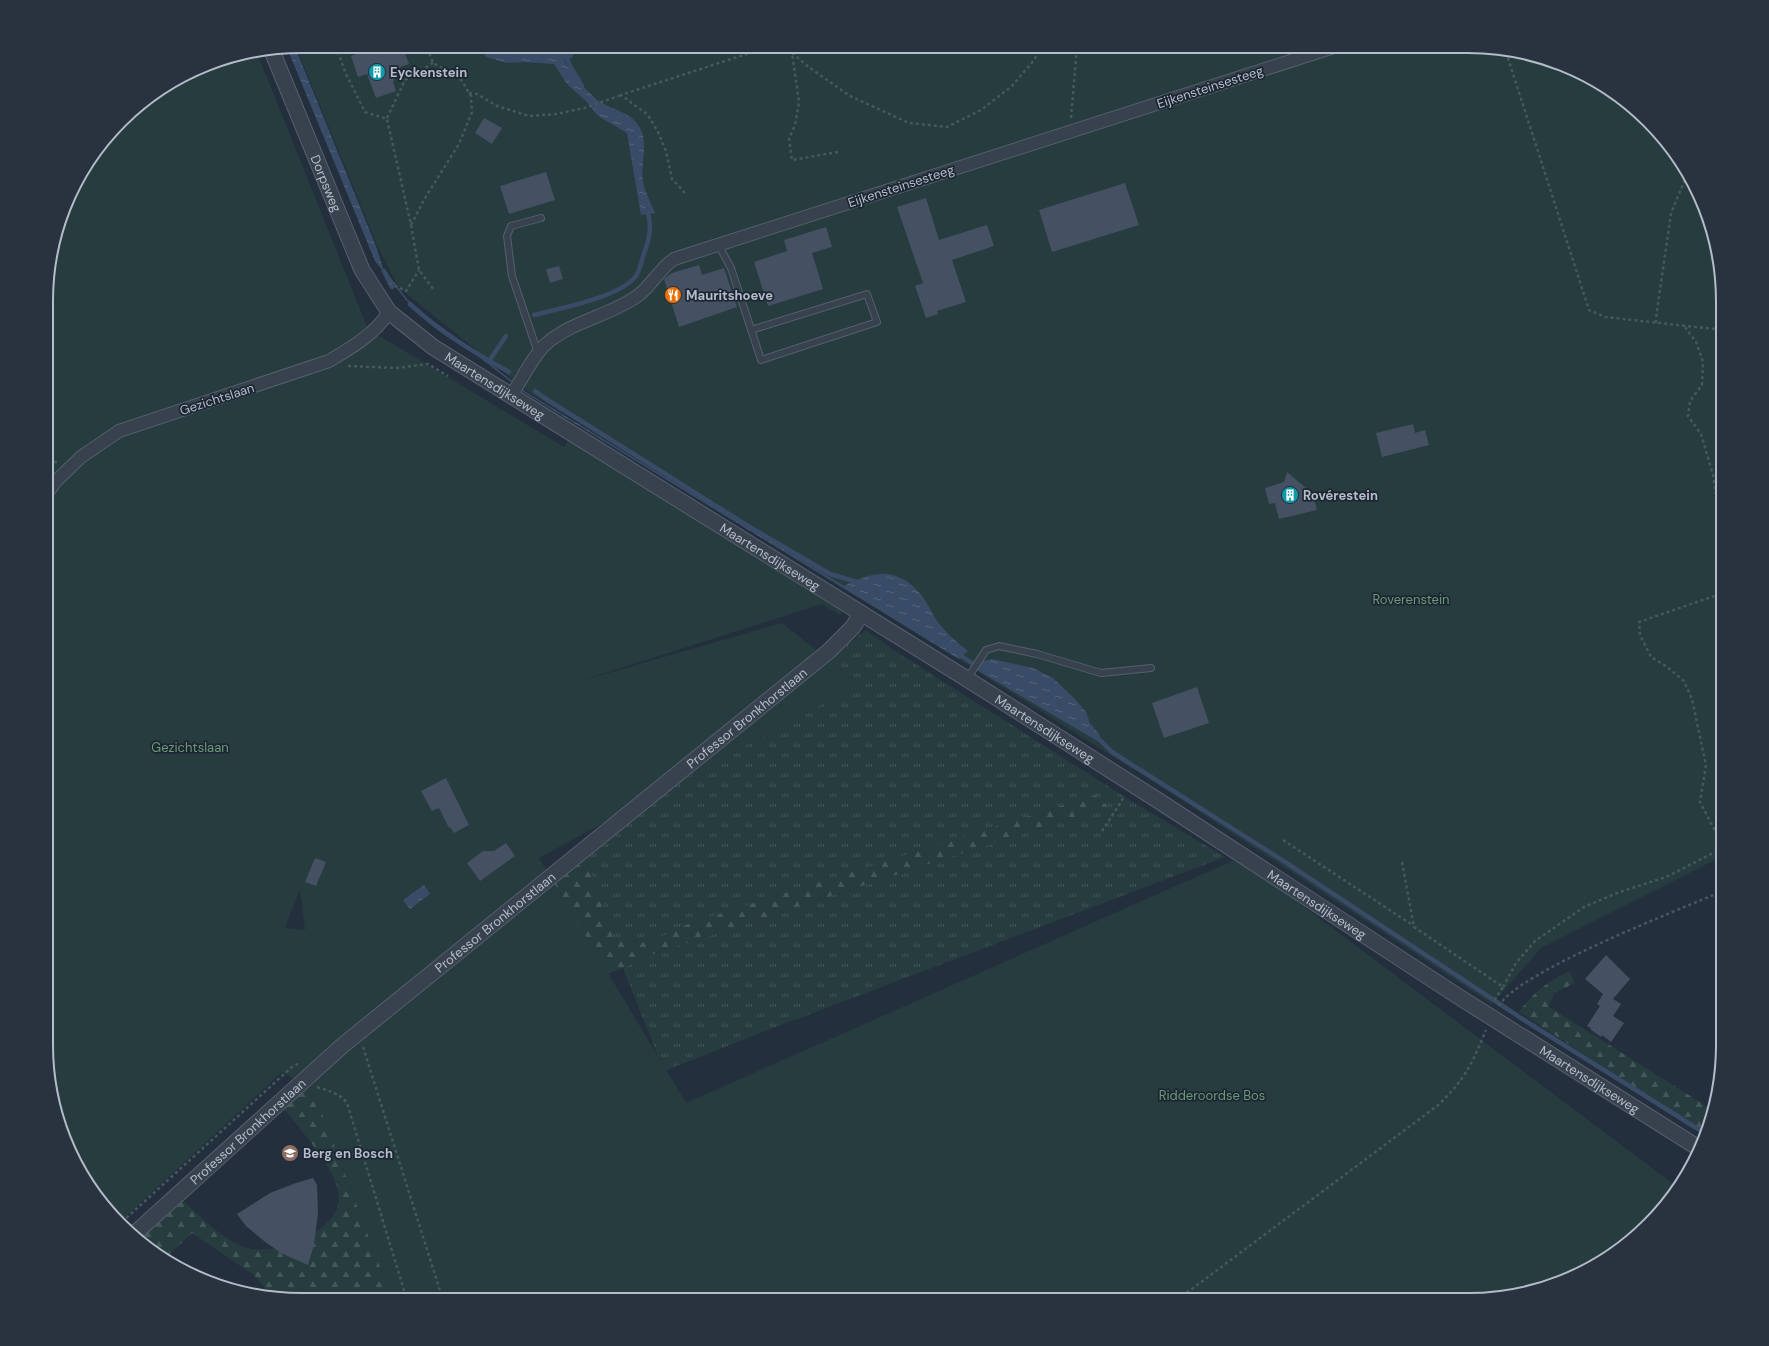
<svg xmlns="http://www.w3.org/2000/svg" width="1769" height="1346" font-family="'DM Sans',sans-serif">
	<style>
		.grass { fill: url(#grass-tufts) }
		.forest { fill: url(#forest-firs) }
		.park { fill: #263c3f; fill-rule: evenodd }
		.water { fill: url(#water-ripples) }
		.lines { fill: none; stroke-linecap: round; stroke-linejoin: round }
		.stream { stroke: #394c67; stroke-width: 4.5 }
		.building { fill: #455162 }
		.service-casing { stroke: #565f6c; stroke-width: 8 }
		.minor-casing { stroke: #565f6c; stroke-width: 14 }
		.tertiary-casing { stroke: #565f6c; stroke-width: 17 }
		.path { stroke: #44595c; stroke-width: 2.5; stroke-dasharray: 3 3; stroke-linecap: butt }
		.service { stroke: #38414e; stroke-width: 6 }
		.minor { stroke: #38414e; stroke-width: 12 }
		.tertiary { stroke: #38414e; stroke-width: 15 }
		.labels { text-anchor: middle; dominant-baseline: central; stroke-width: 3.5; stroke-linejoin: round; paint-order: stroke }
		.poi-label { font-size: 13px; font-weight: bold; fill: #b4bcc9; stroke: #1d2633; text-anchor: start }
		.street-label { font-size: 13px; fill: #b4bcc9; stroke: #1d2633 }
		.park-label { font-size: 13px; fill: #6b9a76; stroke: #1d2633 }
		.rim { fill: none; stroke: #b4bcc9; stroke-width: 2 }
	</style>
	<defs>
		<pattern id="grass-tufts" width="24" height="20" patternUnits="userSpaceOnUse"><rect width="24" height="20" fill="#263c3f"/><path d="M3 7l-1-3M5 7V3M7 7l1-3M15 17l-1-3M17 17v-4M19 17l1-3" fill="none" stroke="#435659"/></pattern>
		<pattern id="forest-firs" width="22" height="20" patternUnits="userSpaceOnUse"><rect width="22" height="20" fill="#263c3f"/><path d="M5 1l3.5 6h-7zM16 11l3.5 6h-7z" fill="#435659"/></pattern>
		<pattern id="water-ripples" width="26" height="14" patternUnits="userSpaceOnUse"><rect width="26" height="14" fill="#394c67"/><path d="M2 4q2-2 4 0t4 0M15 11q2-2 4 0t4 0" fill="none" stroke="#53647b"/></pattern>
	</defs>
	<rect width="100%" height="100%" fill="#242f3e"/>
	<!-- grass -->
	<path class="grass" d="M866,630l29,21 238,151 92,55 -457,173 -104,41 -41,-103 27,-13 457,-149 -416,117 -43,20 -34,-4 -29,-84z"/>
	<!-- forest -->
	<path class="forest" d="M1096,795l11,11 -457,149 -27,13 -251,85 213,-198 29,84 34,4 42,-20z
		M1569,971l6,12 -21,10 -5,14 162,102 -5,24 -187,-121c17,-22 26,-28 50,-41z
		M316,1073l84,227 -115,-1 -14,-3 -17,-21 -62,-42 -26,24 -32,-19 45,-41c19,17 38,38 62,49 28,13 99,-12 98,-50 -1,-26 -42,-70 -58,-91z"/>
	<!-- park -->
	<path class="park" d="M301,46l1183,1 81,18 71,44 61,79 17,47 9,66v555l-182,92 -49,56 -318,-209 -379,-238 -268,-166 -129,-104 -21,-42 -81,-198z
		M257,53l111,276 196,118 12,-18 280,173 -16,13 -18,-11 -245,78 205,-59 77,61 -320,174 147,245 553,-245 437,328 -16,27 -79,61 -63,21 -50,5h-1078l-10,-33 -67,-178 -31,-17 -161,149 -49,-63 -25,-96 1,-795 32,-93 53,-65 86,-49zM300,890l5,40 -19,-2 -1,-1z"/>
	<!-- water -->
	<path class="water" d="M474,46h107l-6,5 -3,7 -8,2c9,16 20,28 33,40 14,10 34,11 43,28 9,16 0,36 3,54 2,10 8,21 12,31l-14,2 -14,-82 -29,-17 -11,-14 -20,-18 -13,-20 -30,-2 -17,1 -20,-6z
		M295,47l81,199 7,22 24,31 24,21 39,27 56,45 318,194c25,-13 50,-20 73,4 10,10 15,25 24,36 8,10 17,17 27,25l-9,8 -434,-266 -56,-44 -41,-29 -22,-20 -31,-39 -88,-213z
		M992,659l41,9 20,10 22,21 11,13 4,11 9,11 5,11 -127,-75 6,-9z
		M424,885l6,9 -20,15 -7,-9z"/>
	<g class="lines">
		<!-- stream -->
		<path class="stream" d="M562,46l8,20 12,20
			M384,271l8,16
			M410,304c30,28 63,48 99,68
			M534,315c24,-6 87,-18 102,-39 4,-6 6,-16 8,-23 6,-14 8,-29 3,-44
			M489,361l17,-25
			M535,391l8,6 205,129 82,48 27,8
			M957,653l27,18
			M1100,740l12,12 170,108 242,160 182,114"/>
	</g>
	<!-- building -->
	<path class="building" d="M357,46h45l7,18 -9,3 -7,15 3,9 -20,7 -9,-24 -9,3 -7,-21 9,-3z
		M484,118l18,10 -10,16 -17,-11z
		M546,172l9,28 -46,14 -9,-28z
		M1125,183l14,42 -87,27 -13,-42z
		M926,198l13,42 48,-15 7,21 -42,14 14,42 -29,9 1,3 -12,4 -11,-32 8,-3 -26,-76z
		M826,227l6,20 -20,6 11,36 -55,17 -14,-44 33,-11 -3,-11z
		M699,265l3,10 22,-7 13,39 -58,20 -15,-48 8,-6z
		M559,266l4,13 -13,4 -4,-14z
		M1413,424l2,9 10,-3 4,15 -47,12 -6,-24z
		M1287,472l26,22 4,16 -38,9 -4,-16 -6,1 -4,-16 19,-6z
		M1197,687l12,36 -45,15 -12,-35z
		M446,778l23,47 -15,8 -4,-6 -1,1 -10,-20 -7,3 -11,-20z
		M506,843l9,13 -35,25 -13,-18 16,-12h11z
		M315,858l11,4 -10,24 -11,-4z
		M1606,955l24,24 -17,20 8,5 -8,12 11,7 -13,19 -9,-7 -1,2 -11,-8 1,-1 -4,-2 13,-20 -3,-2 6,-10 -18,-15z
		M313,1178l4,7 1,28 -4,32 -6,20 -27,-12 -17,-12 -18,-15 -9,-12 33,-21 26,-10z"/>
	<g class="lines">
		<!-- service casing -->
		<g class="service-casing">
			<path id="service" d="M718,244l13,24 30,92 116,-38 -10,-28 -116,36
				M538,353l-26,-77 -5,-40 4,-10 30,-8
				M967,679l19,-29 13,-4 38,8 64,19 50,-5"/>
		</g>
		<!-- minor casing -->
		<g class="minor-casing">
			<path id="minor" d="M511,396c10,-15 23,-42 36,-53 26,-22 61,-27 89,-46 15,-10 23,-28 38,-38l663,-213
				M48,492l7,-10 26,-25 38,-26 210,-70c22,-13 46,-27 60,-49"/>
		</g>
		<!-- tertiary casing -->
		<g class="tertiary-casing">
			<g id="tertiary">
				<path id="s1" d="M272,51l90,219 27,42 44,35 534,332 195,124 294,192 244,154"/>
				<path id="s2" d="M132,1236l210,-190 487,-395 24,-24 8,-13"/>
			</g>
		</g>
		<!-- path -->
		<path class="path" d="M336,46l9,26 20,40 22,7 24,106 14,-27 34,-54 13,-32 -1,-16 -11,-18 -27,-15 -6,-17
			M774,46l18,7
			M791,46l1,7
			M1506,52l83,258 16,7 118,13
			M1349,53l20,-7
			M469,93l8,1 20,12 32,10 28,-2 31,-7 33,-12
			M387,118l18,-38 28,-17
			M1071,118l6,-72
			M838,152l-46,8 -3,-21 6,-14 4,-23 -7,-49 18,15 40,28 59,27 38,4 34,-17 31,-24 23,-27 4,-13
			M685,193l-13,-14 -6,-28 -8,-19 -10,-17 -27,-20 150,-49
			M411,225l8,45 15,20
			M389,283l17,8 13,-21
			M1656,323v-5l15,-105 16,-38
			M1685,327l11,15 7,20 -1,23 -12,16 -2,15 13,18 12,41 10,62
			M348,366l49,2 31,-4 20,12
			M48,463l9,-1
			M1102,831l19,-29 3,-6
			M1283,840l131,86
			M1723,846l-23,-44 6,-37 -14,-66 -8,-18 -18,-15 -15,-9 -11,-22 -1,-13 84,-29
			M1402,862l12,65 89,60 -9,14
			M1503,987l13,-24 19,-22 49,-34 33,-14 49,-16 57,-29
			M1499,1006c18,-34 182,-97 224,-115
			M363,1047l80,253
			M317,1087c12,4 22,6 30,16l60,197
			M122,1222l171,-156 5,-2
			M1177,1300l260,-194c27,-25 35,-42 49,-76"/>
		<!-- service -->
		<use href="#service" class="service"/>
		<!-- minor -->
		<use href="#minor" class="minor"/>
		<!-- tertiary -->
		<use href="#tertiary" class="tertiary"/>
	</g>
	<!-- icons -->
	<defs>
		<g id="building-disc" transform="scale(0.9)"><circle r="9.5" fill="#0f9aa8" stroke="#1d2633"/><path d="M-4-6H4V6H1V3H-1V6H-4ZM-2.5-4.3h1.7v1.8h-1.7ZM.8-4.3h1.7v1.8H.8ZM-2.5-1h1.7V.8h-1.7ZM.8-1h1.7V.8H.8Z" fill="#fff"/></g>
		<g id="restaurant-disc" transform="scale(0.9)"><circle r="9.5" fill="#e8710a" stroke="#1d2633"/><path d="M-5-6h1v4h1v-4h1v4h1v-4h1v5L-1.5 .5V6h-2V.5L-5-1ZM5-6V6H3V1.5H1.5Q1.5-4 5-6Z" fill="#fff"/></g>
		<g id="school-disc" transform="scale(0.9)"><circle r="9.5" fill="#8d6e63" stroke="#1d2633"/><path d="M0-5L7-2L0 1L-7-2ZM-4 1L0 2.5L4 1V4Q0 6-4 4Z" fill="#fff"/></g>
	</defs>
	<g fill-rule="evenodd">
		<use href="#building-disc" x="377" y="72"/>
		<use href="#restaurant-disc" x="673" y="295"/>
		<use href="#building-disc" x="1290" y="495"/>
		<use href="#school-disc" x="290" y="1153"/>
	</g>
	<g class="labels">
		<!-- poi labels -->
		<g class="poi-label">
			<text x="390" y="72">Eyckenstein</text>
			<text x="686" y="295">Mauritshoeve</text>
			<text x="1303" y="495">Rovérestein</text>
			<text x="303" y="1153">Berg en Bosch</text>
		</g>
		<!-- street labels -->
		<g class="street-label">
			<text transform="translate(1210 87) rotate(-18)">Eijkensteinsesteeg</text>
			<text stroke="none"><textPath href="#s1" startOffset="143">Dorpsweg</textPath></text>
			<text transform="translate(901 186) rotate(-18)">Eijkensteinsesteeg</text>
			<text stroke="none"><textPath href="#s1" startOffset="416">Maartensdijkseweg</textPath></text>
			<text transform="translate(217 399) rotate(-18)">Gezichtslaan</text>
			<text stroke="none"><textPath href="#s1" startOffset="740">Maartensdijkseweg</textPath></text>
			<text stroke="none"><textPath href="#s2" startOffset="804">Professor Bronkhorstlaan</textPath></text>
			<text stroke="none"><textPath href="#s1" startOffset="1064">Maartensdijkseweg</textPath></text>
			<text stroke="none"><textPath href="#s1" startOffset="1388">Maartensdijkseweg</textPath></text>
			<text stroke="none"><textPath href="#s2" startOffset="480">Professor Bronkhorstlaan</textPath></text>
			<text stroke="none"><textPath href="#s1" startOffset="1712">Maartensdijkseweg</textPath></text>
			<text stroke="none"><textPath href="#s2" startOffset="156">Professor Bronkhorstlaan</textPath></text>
		</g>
		<!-- park labels -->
		<g class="park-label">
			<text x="1411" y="599">Roverenstein</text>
			<text x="190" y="747">Gezichtslaan</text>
			<text x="1212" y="1095">Ridderoordse Bos</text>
		</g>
	</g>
	<!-- crop -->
	<path d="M0 0H1769V1346H0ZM301 53H1468A248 248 0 0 1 1716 301V1045A248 248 0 0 1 1468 1293H301A248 248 0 0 1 53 1045V301A248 248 0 0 1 301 53Z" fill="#29323f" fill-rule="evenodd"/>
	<path class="rim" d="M301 53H1468A248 248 0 0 1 1716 301V1045A248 248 0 0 1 1468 1293H301A248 248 0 0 1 53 1045V301A248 248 0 0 1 301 53Z"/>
</svg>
